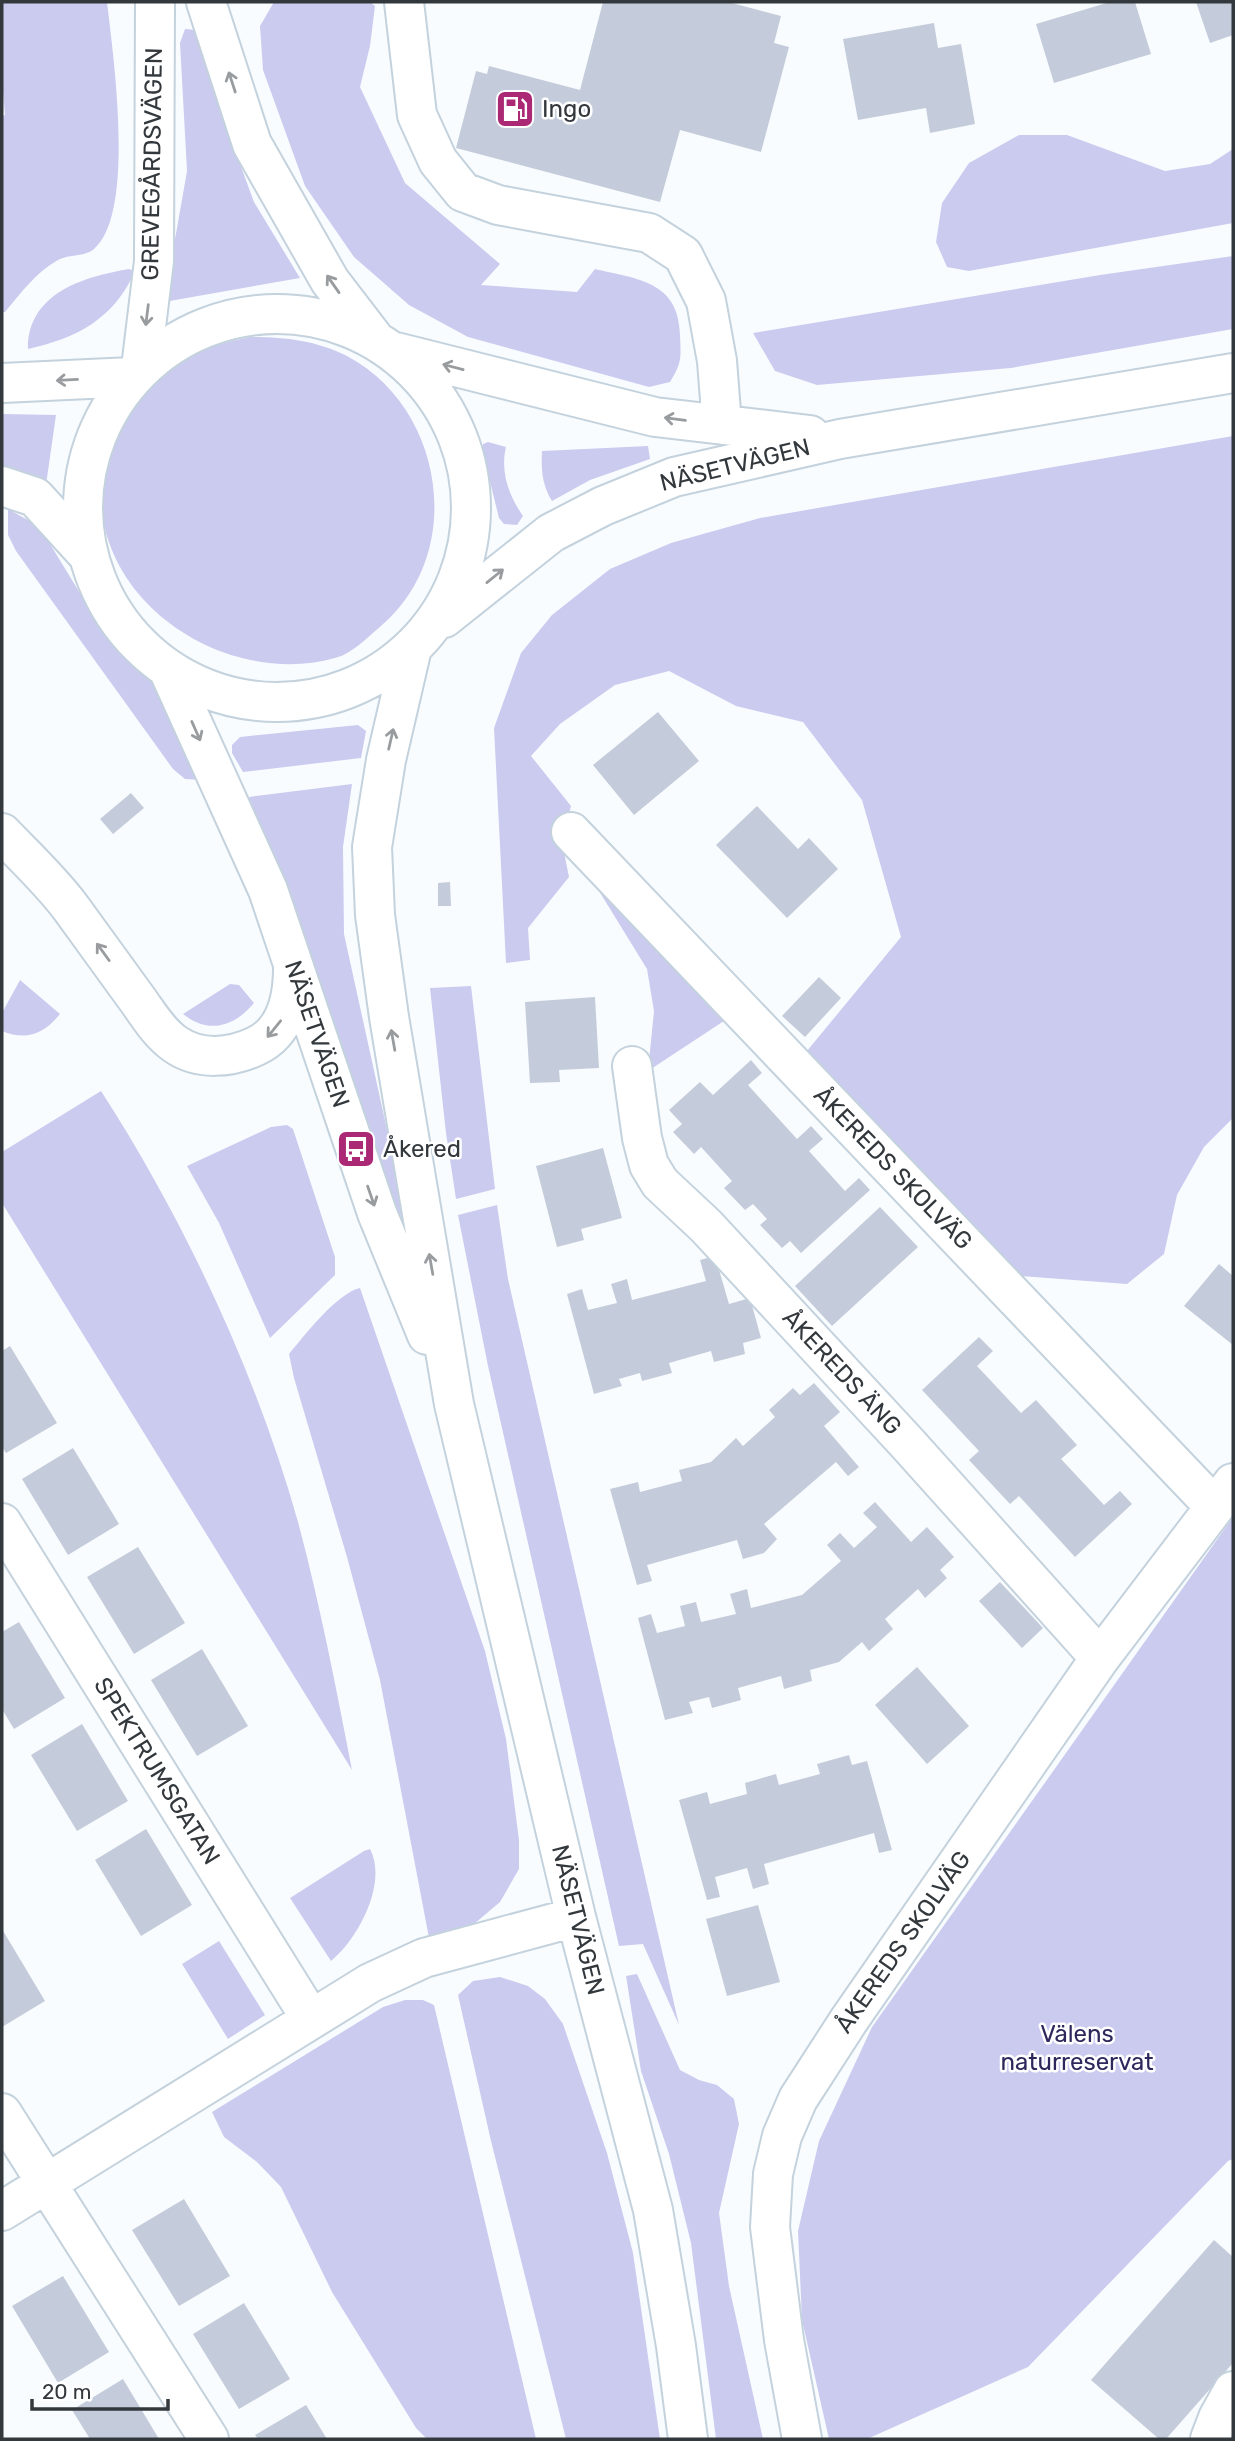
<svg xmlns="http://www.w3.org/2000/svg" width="1235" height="2441" font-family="Rubik,sans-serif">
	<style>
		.green { fill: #cbcbf0 }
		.building { fill: #c4ccdb }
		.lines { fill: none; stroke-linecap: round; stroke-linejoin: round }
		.minor-casing { stroke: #c3d2dd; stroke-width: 42 }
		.minor { stroke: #fff; stroke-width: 38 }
		.oneway { stroke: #999c9e }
		.labels { text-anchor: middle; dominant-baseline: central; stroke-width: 5; stroke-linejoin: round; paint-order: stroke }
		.poi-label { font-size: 24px; fill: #33383d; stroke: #fff; text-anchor: start }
		.street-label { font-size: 24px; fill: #33383d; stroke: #fff }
		.park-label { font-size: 24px; fill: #2d275c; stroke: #fff }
	</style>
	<rect width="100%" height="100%" fill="#f9fcfe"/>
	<!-- green -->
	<path class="green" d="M2,2h105c6,52 29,211 -13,247 -9,8 -25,5 -36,11 -22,12 -37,33 -53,52h-3v-196l3,-1 -3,-35z
		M274,2h96l5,4 -5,40 -10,41 45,96 95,81 -19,21 96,7 18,-23c42,10 84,12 85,66 1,24 2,27 -10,47l-21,5 -181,-50 -59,-32 -55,-48 -49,-71 -42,-116 -3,-44z
		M185,29l12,1 18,66 39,106 46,76 -136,24 23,-131 -7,-128z
		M1019,135h48l98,36 45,-7 23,-15v74l-264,48 -22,-4 -11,-25 6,-39 27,-40z
		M1233,256v73l-222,39 -194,17 -42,-14 -22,-38 347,-58z
		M129,269l6,2c-21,48 -58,67 -107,78 0,-56 55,-72 101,-80z
		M249,337c35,0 66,3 98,19 97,51 120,196 35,269 -13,11 -30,29 -47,33 -92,26 -206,-33 -230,-129 -16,-66 22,-137 80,-170 20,-12 42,-17 64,-22z
		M2,414l54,1 -10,70 -44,-9z
		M1233,436v682l-29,29 -27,48 -13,59 -37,30 -106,-8 -219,-219 99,-120 -39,-137 -59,-78 -67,-16 -67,-35 -54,14 -55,39 -29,32 40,50 -9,36 7,35 -41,51 2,32 -24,3 -12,-235 27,-75 31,-38 58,-46 61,-26 89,-25z
		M488,442l18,5c-6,25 3,49 17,69l-6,9 -13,-1 -5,-6 -17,-69 1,-5z
		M648,446l2,13 -60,21 -38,21c-10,-16 -11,-32 -10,-50z
		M8,509l25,14 14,16 39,64 32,46 44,42 40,89 -17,-1 -12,-10 -157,-218 -8,-16z
		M358,725l8,6 -5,27 -118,14 -11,-19v-8l8,-8z
		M352,784l-9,63 1,87 62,282 -15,-2 -78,-247 -64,-170z
		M591,878l142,137 -85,56 6,-60 -7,-42z
		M20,980l40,34c-16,20 -34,27 -58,17v-18z
		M230,984l9,1 15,18c-19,23 -45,32 -71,11z
		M471,986l24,203 -39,10 -10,-66 -16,-145z
		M101,1091c84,130 155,282 197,431 22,82 38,165 54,248l-350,-567v-51z
		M287,1125l6,4 42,128v18l-65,63 -51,-115 -32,-57 84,-39z
		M497,1205l11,74 171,746 -36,-81 -24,2 -131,-580 -30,-151z
		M360,1288l125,363 21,88 13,101v29l-19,33 -26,22 -45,14 -49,-258 -33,-123 -53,-179 -5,-24c15,-18 48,-61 71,-66z
		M1233,1517v642l-5,2 -200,206 -161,72h-38l-27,-119 -4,-89 21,-90 53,-114z
		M370,1849c18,34 -12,90 -39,112l-41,-63 74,-47z
		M219,1941l46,74 -37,24 -46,-75z
		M637,1974l43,96 19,10 18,5 17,14 5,25 -20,89 10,73 34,153h-47l-25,-196 -22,-89 -28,-83 -15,-95z
		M500,1977l28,9 17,13 18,25 44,129 26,100 27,186h-94l-75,-298 -33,-146 15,-14z
		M405,2000h18l11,5 102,434h-109l-11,-11 -84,-136 -51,-105 -24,-25 -33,-25 -12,-25 171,-105z"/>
	<!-- building -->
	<path class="building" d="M603,2h125l53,14 -7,27 15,4 -28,105 -81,-22 -20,72 -204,-54 20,-77 11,3 2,-8 91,24z
		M1110,2h25l16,52 -97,29 -18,-59z
		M1196,2h37v33l-23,8z
		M934,23l4,25 23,-4 14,80 -45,9 -4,-25 -68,12 -15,-81z
		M658,712l41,49 -65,54 -41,-50z
		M131,793l13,15 -31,26 -13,-15z
		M757,806l41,43 11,-11 29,31 -51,49 -71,-73z
		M450,882l1,24h-13v-23z
		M819,977l22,21 -36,39 -23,-21z
		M595,997l4,71 -40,2 1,12 -30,1 -5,-81z
		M751,1060l11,13 -14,12 49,54 14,-13 12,13 -14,12 36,40 14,-13 11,12 -69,63 -11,-12 -8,7 -22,-23 7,-6 -14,-15 -8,6 -21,-22 8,-7 -31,-34 -7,7 -21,-22 9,-8 -13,-14 31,-28 13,13z
		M603,1148l19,70 -41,11 3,11 -27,7 -21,-81z
		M880,1207l38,40 -86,79 -37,-40z
		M715,1256l14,48 21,-6 11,40 -18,5 2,11 -31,8 -3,-11 -42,12 3,10 -30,8 -2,-8 -21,6 3,7 -28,8 -27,-100 15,-5 6,21 29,-7 -6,-19 16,-5 5,21 74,-19 -6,-21z
		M1219,1264l14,12v69l-49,-39z
		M979,1337l14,14 -16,15 44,47 15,-13 41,45 -16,14 43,46 16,-14 12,13 -57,53 -56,-61 -9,8 -41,-44 10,-9 -57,-61z
		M10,1346l47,77 -51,30 -4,-6v-96z
		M814,1383l26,29 -16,14 35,41 -11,9 -12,-14 -72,62 13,15 -13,14 -21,6 -6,-19 -90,25 5,16 -15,4 -27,-96 28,-7 2,10 42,-11 -3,-11 32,-8 25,-24 7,8 32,-29 -6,-7 24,-22 7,7z
		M73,1448l46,76 -51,31 -46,-76z
		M875,1502l36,40 16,-15 27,30 -14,13 7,8 -22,20 -7,-9 -33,30 8,10 -24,22 -7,-9 -23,20 -29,8 2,11 -28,8 -3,-13 -43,12 3,12 -29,8 -3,-11 -20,5 4,11 -28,7 -27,-102 13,-4 6,19 28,-7 -5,-20 16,-4 5,20 35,-8 -6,-20 17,-5 4,19 51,-13 39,-34 -14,-16 13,-12 14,15 23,-21 -14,-14z
		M138,1547l47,76 -51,31 -47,-77z
		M1000,1582l43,46 -21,20 -43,-47z
		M19,1622l46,76 -51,31 -12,-20v-77z
		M202,1649l46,77 -51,30 -46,-76z
		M917,1667l52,59 -42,38 -52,-59z
		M82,1724l46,77 -51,30 -46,-76z
		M849,1755l3,10 15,-4 25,89 -13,3 -5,-20 -110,31 5,20 -16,5 -6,-21 -32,9 5,20 -13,3 -28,-100 28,-8 3,12 37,-10 -2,-11 31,-9 3,11 41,-11 -3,-10z
		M146,1829l46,76 -51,31 -46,-76z
		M758,1905l22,77 -53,14 -21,-77z
		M2,1929l43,72 -43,26z
		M184,2199l46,77 -51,30 -47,-76z
		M1214,2240l19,17v106l-67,76h-7l-68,-59z
		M63,2276l46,76 -51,31 -46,-77z
		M244,2303l46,76 -51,30 -46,-75z
		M123,2379l36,60h-69l-18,-29z
		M306,2405l21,34h-69l-3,-4z"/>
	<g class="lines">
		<!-- minor casing -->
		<g class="minor-casing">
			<path id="minor" d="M206,2l46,142 78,137 43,56
				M404,2l13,113 21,46 25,31 35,13 151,28 34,22 23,46 11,60 5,64
				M83 508a194 194 0 1 1 388 0a194 194 0 1 1-388 0Z
				M396,352l259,65 155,18
				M141,368l13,-107 1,-259
				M2,383l130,-6
				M2,486l33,11 53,58
				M444,618l107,-85 52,-27 71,-29 166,-38 393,-66
				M412,648l-26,112 -14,87 3,68 14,102 65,387 122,513 77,293 23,136 12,93
				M168,669l100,221 109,323 50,122
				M571,832l643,674
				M2,833c23,24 49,48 69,75 22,30 44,61 66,91 11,15 22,34 38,45 24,17 56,14 81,2 30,-14 37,-48 37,-78
				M632,1066l10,72 7,27 11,18 46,43 202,218 192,214
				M2,1523l309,496
				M2,2113l207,326
				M2,2211l368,-228 54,-25 152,-41
				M802,2439l-18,-99 -14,-113 3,-53 9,-38 16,-37 51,-79 251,-362 133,-175
				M1210,2439l8,-21 15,-27"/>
		</g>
		<!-- minor -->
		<use href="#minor" class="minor"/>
	</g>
	<!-- one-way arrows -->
	<defs><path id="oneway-shaft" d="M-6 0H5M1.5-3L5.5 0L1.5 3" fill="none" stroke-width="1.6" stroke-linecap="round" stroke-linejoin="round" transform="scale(1.75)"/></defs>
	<g class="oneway">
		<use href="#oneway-shaft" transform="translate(232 82) rotate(-108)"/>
		<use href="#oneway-shaft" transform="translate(333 284) rotate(-125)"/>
		<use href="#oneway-shaft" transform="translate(147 315) rotate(97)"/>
		<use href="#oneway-shaft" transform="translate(453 367) rotate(-165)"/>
		<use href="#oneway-shaft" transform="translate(67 380) rotate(177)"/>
		<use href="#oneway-shaft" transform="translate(675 419) rotate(-173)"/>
		<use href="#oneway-shaft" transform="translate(495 576) rotate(-39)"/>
		<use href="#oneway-shaft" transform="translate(196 731) rotate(66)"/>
		<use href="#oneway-shaft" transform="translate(391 739) rotate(-77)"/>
		<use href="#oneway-shaft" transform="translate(103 952) rotate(-126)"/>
		<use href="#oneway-shaft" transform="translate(274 1029) rotate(129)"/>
		<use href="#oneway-shaft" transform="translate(393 1040) rotate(-100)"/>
		<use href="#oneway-shaft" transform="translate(371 1196) rotate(71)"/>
		<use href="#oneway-shaft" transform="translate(431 1264) rotate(-100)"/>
	</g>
	<!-- icons -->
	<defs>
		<g id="fuel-square" transform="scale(2.0125)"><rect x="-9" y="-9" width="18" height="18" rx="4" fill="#ab2974" stroke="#fff"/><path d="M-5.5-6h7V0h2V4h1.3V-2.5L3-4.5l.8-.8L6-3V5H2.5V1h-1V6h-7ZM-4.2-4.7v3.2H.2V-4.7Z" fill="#fff"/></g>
		<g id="bus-square" transform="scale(2.0125)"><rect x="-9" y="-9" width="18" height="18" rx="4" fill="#ab2974" stroke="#fff"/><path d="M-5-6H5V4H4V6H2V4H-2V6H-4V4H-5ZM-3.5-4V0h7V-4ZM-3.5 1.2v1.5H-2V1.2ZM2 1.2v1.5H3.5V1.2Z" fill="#fff"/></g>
	</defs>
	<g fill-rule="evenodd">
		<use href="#fuel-square" x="515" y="109"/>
		<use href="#bus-square" x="356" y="1149"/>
	</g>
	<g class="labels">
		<!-- poi labels -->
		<g class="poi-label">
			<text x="542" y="109">Ingo</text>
			<text x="383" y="1149">Åkered</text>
		</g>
		<!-- street labels -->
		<g class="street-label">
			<text transform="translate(152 164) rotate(-89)">GREVEGÅRDSVÄGEN</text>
			<text transform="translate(735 465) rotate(-14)">NÄSETVÄGEN</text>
			<text transform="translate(317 1034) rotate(71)">NÄSETVÄGEN</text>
			<text transform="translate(893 1168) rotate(46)">ÅKEREDS SKOLVÄG</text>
			<text transform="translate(842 1372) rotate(47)">ÅKEREDS ÄNG</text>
			<text transform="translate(157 1771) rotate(58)">SPEKTRUMSGATAN</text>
			<text transform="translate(578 1920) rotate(76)">NÄSETVÄGEN</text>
			<text transform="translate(903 1942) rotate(-55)">ÅKEREDS SKOLVÄG</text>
		</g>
		<!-- park labels -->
		<g class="park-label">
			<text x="1077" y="2034">Välens<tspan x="1077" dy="28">naturreservat</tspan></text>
		</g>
	</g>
	<!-- border -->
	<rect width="1235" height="2441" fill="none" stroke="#33383d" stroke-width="7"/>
	<!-- scale -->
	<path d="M32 2399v10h136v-10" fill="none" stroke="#33383d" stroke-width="3.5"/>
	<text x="42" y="2399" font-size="21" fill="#33383d" stroke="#ffffff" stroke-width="5" paint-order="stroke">20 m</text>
</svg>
